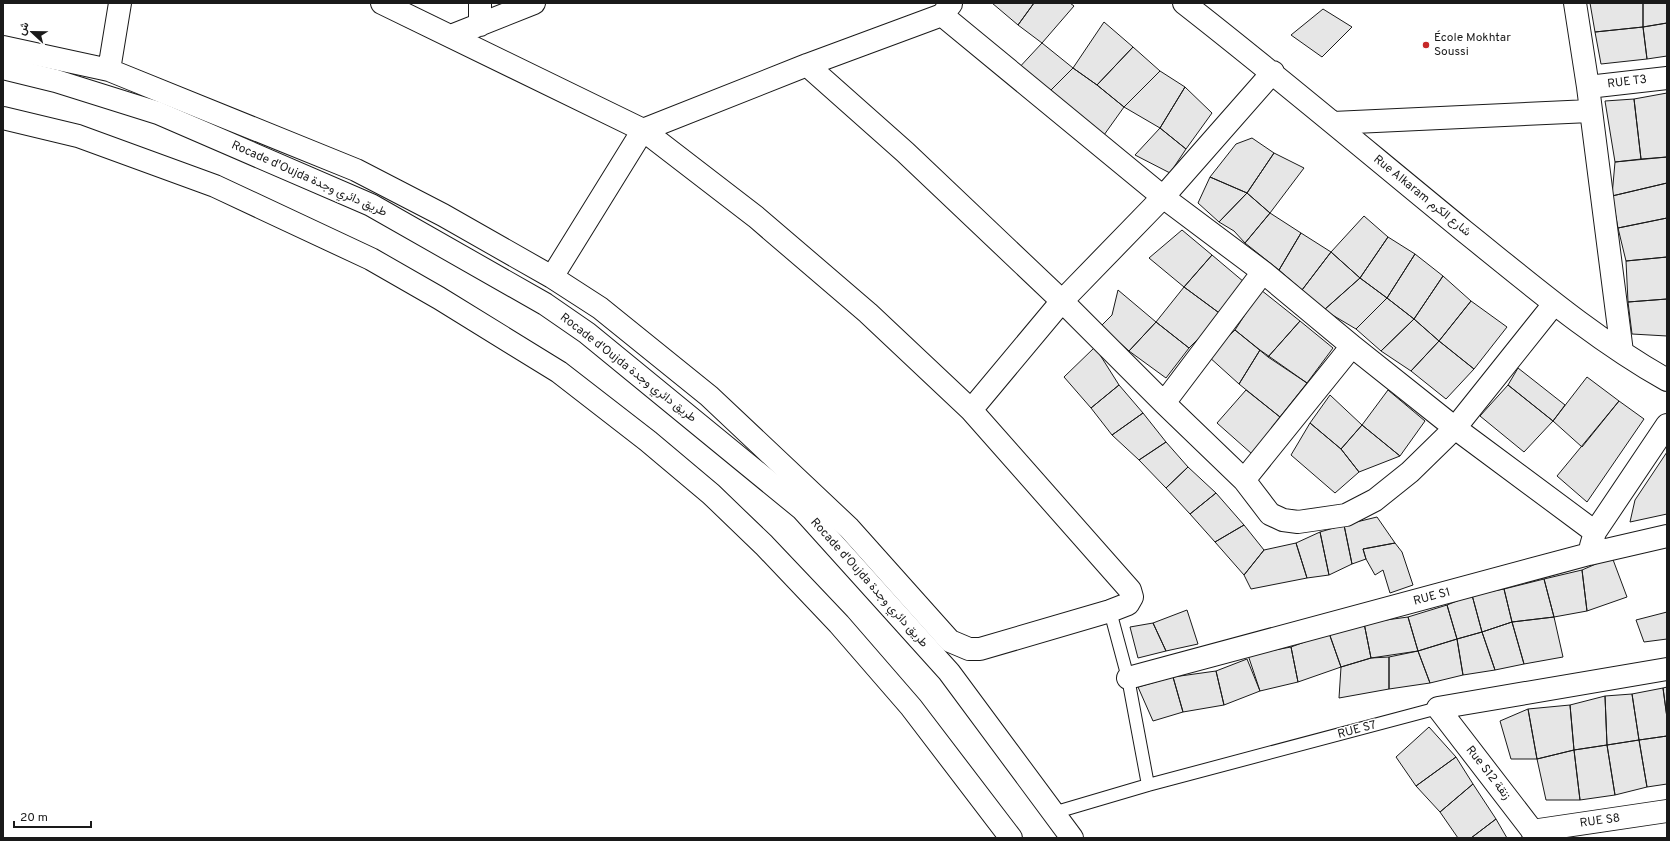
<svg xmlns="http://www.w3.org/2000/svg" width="1670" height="841" font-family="Overpass,Vazirmatn,sans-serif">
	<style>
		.building { fill: #e6e6e6; stroke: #1a1a1a }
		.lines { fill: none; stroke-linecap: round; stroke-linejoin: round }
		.lane-casing { stroke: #1a1a1a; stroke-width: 14 }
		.street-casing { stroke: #1a1a1a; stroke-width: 24 }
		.highway-casing { stroke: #1a1a1a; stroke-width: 24 }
		.lane { stroke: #fff; stroke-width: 12 }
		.street { stroke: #fff; stroke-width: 22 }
		.highway { stroke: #fff; stroke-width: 22 }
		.poi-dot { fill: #c62828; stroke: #fff; stroke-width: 1.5 }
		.labels { text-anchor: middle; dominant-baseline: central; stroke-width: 3; stroke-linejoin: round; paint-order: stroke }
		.poi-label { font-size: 12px; fill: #1a1a1a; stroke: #fff; text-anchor: start }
		.street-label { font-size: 12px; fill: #1a1a1a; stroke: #fff }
	</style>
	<rect width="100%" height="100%" fill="#fff"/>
	<!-- building -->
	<path class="building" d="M992,3h42l-16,22z
		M1034,3h36l4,3 -32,37 -24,-18z
		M1590,3h53v24l-48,5z
		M1643,3h24v20l-24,4z
		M1323,9l29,18 -30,30 -31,-22z
		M1104,22l29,25 -36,38 -24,-17z
		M1667,23v33l-20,3 -4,-32z
		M1643,27l4,32 -46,5 -6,-32z
		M1042,43l31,25 -28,28 -29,-25z
		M1133,47l27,24 -36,36 -27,-22z
		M1073,68l24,17 27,22 -20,28 -59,-39z
		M1160,71l25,16 -25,41 -36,-21z
		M1185,87l27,26 -26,36 -26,-21z
		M1667,93v64l-26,2 -7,-60z
		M1634,99l7,60 -26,3 -10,-61z
		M1160,128l26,21 -16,24 -35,-18z
		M1252,138l22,15 -27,40 -37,-16 26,-33z
		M1274,153l30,15 -34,45 -23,-20z
		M1667,157v26l-55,13 3,-34z
		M1210,177l37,16 -28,29 -21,-19z
		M1667,183v35l-49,10 -6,-32z
		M1247,193l23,20 -25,30 -11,-12 -15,-9z
		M1270,213l31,20 -22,37 -34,-27z
		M1364,216l24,21 -28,41 -29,-26z
		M1667,218v39l-41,4 -8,-33z
		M1182,230l30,25 -28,32 -35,-29z
		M1301,233l30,19 -29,38 -23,-20z
		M1388,237l27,17 -28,44 -27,-20z
		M1331,252l29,26 -36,32 -22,-20z
		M1415,254l28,22 -29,43 -27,-21z
		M1212,255l32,27 -22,33 -38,-28z
		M1667,257v42l-39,3 -2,-41z
		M1443,276l28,25 -32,40 -25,-22z
		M1360,278l27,20 -31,31 -32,-19z
		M1184,287l38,28 -33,33 -33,-26z
		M1118,290l38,32 -27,29 -28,-25 11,-11z
		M1261,290l39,31 -32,36 -33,-27z
		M1387,298l27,21 -33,32 -25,-22z
		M1667,299v37l-35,-2 -4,-32z
		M1471,301l36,26 -33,42 -35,-28z
		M1414,319l25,22 -28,30 -30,-20z
		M1300,321l33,27 -26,35 -39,-26z
		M1156,322l33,26 -23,30 -37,-27z
		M1235,330l25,20 -21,34 -31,-28z
		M1439,341l35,28 -28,30 -35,-28z
		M1095,347l24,38 -28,23 -27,-31z
		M1260,350l47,33 -27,34 -41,-33z
		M1518,368l47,37 -12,16 -45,-36z
		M1587,377l32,24 -37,46 -29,-26z
		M1119,385l24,28 -31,22 -21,-27z
		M1508,385l45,36 -29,31 -44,-36z
		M1246,390l34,27 -28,37 -35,-31z
		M1388,390l37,31 -25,35 -38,-31z
		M1330,395l32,30 -21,24 -31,-26z
		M1619,401l25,18 -57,83 -30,-26z
		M1143,413l23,29 -27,18 -27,-25z
		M1310,423l31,26 18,23 -24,21 -44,-38z
		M1362,425l38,31 -41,16 -18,-23z
		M1166,442l22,25 -22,21 -27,-28z
		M1667,452v62l-37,8 5,-22z
		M1188,467l28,26 -26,21 -24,-26z
		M1216,493l28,32 -29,17 -25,-28z
		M1377,517l18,26 -32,6 3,10 -14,5 -8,-39z
		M1244,525l20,25 -20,25 -29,-33z
		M1344,525l8,39 -23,11 -9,-43z
		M1320,532l9,43 -22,3 -11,-35z
		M1296,543l11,35 -56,11 -7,-14 20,-25z
		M1395,543l7,9 11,33 -23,8 -7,-23 -8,5 -9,-16 -3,-10z
		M1612,557l15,40 -40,14 -5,-41z
		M1582,570l5,41 -33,6 -10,-38z
		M1544,579l10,38 -42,5 -8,-33z
		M1504,589l8,33 -30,10 -10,-37z
		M1472,595l10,37 -25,7 -10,-34z
		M1447,605l10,34 -39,12 -10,-34z
		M1187,610l11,34 -32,7 -13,-28z
		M1667,612v27l-23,3 -8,-22z
		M1408,617l10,34 -47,7 -7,-35z
		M1554,617l9,40 -39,7 -12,-42z
		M1512,622l12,42 -29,6 -13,-38z
		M1153,623l13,28 -28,7 -8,-31z
		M1364,623l7,35 -30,9 -12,-34z
		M1482,632l13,38 -32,5 -6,-36z
		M1329,633l12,34 -43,15 -7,-35z
		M1457,639l6,36 -33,8 -12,-32z
		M1291,647l7,35 -38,9 -12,-36z
		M1418,651l12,32 -41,6v-32z
		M1389,657v32l-50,9 2,-31 30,-9z
		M1247,659l13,32 -36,14 -8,-34z
		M1216,671l8,34 -41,7 -10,-35z
		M1173,677l10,35 -30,9 -15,-34z
		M1667,687v31l-4,-30z
		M1663,688l4,30v18l-28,4 -7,-46z
		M1632,694l7,46 -32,5 -2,-49z
		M1605,696l2,49 -33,5 -4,-45z
		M1570,705l4,45 -37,9 -9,-50z
		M1528,709l9,50h-26l-11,-38z
		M1429,727l27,30 -40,29 -20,-29z
		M1667,736v48l-20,3 -8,-47z
		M1639,740l8,47 -32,8 -8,-50z
		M1607,745l8,50 -35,5 -6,-50z
		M1574,750l6,50h-34l-9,-41z
		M1456,757l17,27 -33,28 -24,-26z
		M1473,784l23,35 -25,19h-13l-18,-26z
		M1496,819l11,19h-36z"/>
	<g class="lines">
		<!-- lane casing -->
		<g class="lane-casing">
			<path id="lane" d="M1110,611l18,67 20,107
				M1053,813l95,-28 290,-77"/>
		</g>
		<!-- street casing -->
		<g class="street-casing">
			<path id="street" d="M480,3v22
				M1184,3c95,74 187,152 280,228 65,52 130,108 203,149
				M1575,3l13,84 34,265
				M942,15l221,182 100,75 89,74 103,82 140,104
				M451,36l83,-33
				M3,47l106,23 247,100 87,45 109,62 48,31 109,88 140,132 101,113 19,8h11l130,-38 18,-7 4,-7 -2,-7 -159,-180 -103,-97 -112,-96 -113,-87 -261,-127
				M807,65l98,87 157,149 102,102 80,77 26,34 13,6 15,2 48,-7 29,-15 35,-28 45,-44 99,-124
				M109,70l11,-67
				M1588,87l79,-9
				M1333,123l257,-12
				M552,277l91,-147 164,-65 135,-50 9,-11
				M1164,403l99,-131
				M971,410l91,-109 101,-104 110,-125
				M1244,480l108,-134
				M1591,546l4,-14 72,-107
				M1128,678l461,-124 78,-18
				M1532,831l135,-20
				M1538,838l-100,-130 229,-39"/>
		</g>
		<!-- highway casing -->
		<g class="highway-casing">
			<path id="highway" d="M3,68l53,13 102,32 213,92 174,99 42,29 215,176 147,163 123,166
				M3,118l75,18 137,50 156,73 68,39 120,74 89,69 63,53 53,51 75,79 72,83 100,131"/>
		</g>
		<!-- lane -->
		<use href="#lane" class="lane"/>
		<!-- street -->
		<use href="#street" class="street"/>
		<!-- highway -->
		<use href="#highway" class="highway"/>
	</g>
	<!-- markers -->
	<circle class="poi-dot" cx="1426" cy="45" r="4"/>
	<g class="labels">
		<!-- poi labels -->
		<g class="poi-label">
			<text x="1434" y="38">École Mokhtar<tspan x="1434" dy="14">Soussi</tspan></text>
		</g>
		<!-- street labels -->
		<g class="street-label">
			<text transform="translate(1627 82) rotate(-7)">RUE T3</text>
			<text transform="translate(309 179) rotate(24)">Rocade d'Oujda طريق دائري وجدة</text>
			<text transform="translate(1422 196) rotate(39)">Rue Alkaram شارع الكرم</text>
			<text transform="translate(628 368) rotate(38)">Rocade d'Oujda طريق دائري وجدة</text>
			<text transform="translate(869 583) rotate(48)">Rocade d'Oujda طريق دائري وجدة</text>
			<text transform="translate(1432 597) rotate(-15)">RUE S1</text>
			<text transform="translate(1357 730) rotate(-15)">RUE S7</text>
			<text transform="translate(1488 773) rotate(52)">Rue S12 زنقة</text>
			<text transform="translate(1600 821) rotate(-8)">RUE S8</text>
		</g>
	</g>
	<!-- border -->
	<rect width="1670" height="841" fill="none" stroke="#1a1a1a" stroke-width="8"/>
	<!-- north arrow -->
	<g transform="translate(32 32) rotate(292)" stroke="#ffffff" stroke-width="3" paint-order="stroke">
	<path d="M0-3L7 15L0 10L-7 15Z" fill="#1a1a1a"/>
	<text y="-6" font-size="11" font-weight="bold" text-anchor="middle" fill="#1a1a1a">ش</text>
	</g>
	<!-- scale -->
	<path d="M14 821v6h77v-6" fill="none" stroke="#1a1a1a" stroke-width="2"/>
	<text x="20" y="821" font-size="12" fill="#1a1a1a" stroke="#ffffff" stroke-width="3" paint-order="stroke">20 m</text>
</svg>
